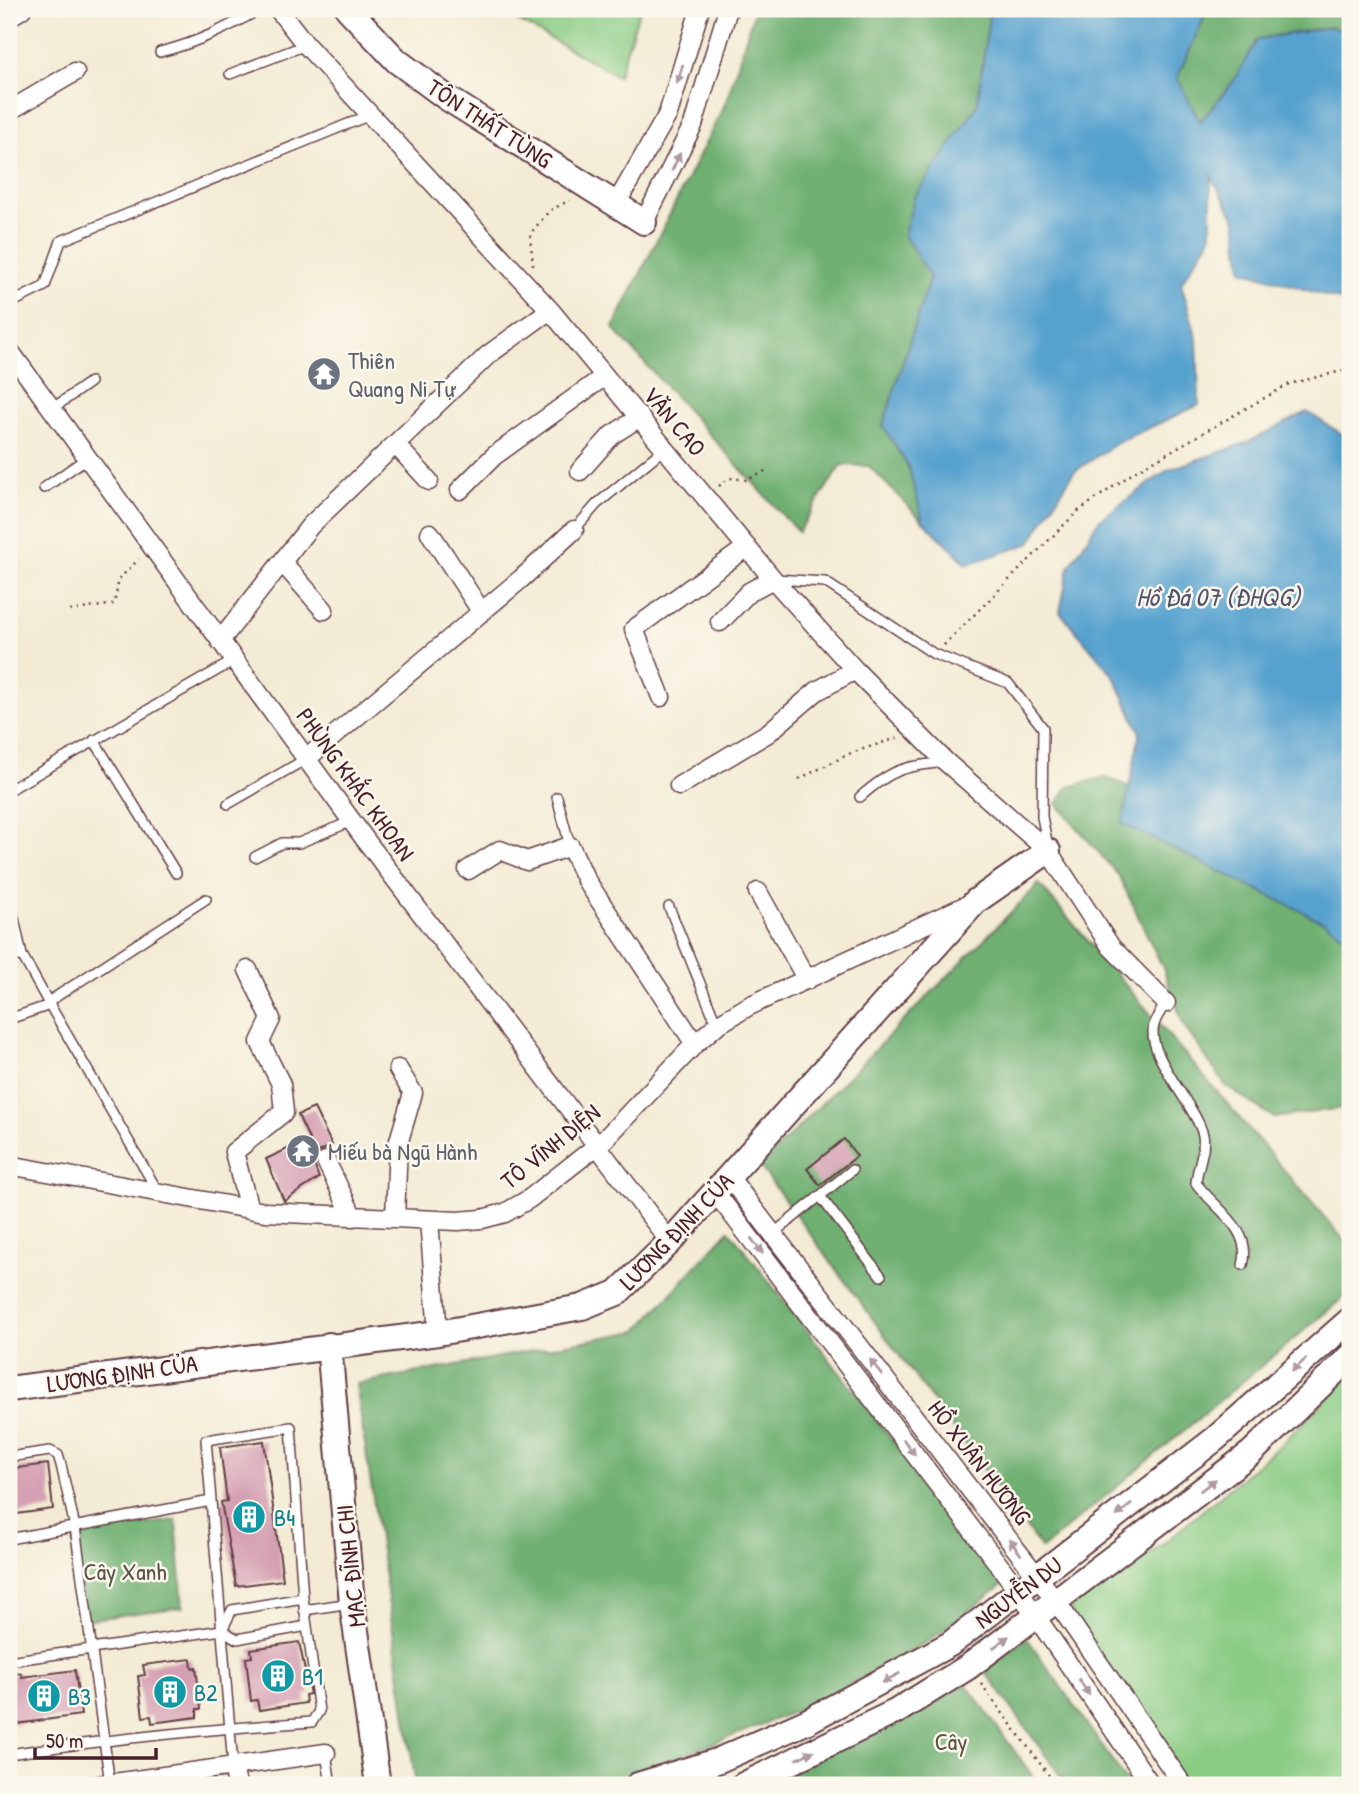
<svg xmlns="http://www.w3.org/2000/svg" width="1359" height="1794" font-family="'Patrick Hand',sans-serif">
	<style>
		.green { fill: #8acc84; stroke: #6a7658; stroke-width: 2 }
		.forest { fill: #6fb072; stroke: #5c684e; stroke-width: 2 }
		.water { fill: #57a2cf; stroke: #50607d; stroke-width: 2 }
		.building { fill: #d5a0b3 }
		.lines { fill: none; stroke-linecap: round; stroke-linejoin: round }
		.lane-casing { stroke: #633e44; stroke-width: 12 }
		.street-casing { stroke: #633e44; stroke-width: 21 }
		.secondary-casing { stroke: #633e44; stroke-width: 28 }
		.path { stroke: #633e44; stroke-width: 2.5; stroke-dasharray: 2 5; stroke-linecap: butt }
		.lane { stroke: #fff; stroke-width: 9 }
		.street { stroke: #fff; stroke-width: 18 }
		.secondary { stroke: #fff; stroke-width: 24 }
		.oneway { fill: #ae9aa0 }
		.labels { text-anchor: middle; dominant-baseline: central; stroke-width: 5; stroke-linejoin: round; paint-order: stroke }
		.street-label { font-size: 24px; fill: #4a1f2b; stroke: #fbf7ec }
		.worship-label { font-size: 24px; fill: #5b616d; stroke: #fbf7ec; text-anchor: start }
		.culture-label { font-size: 24px; fill: #0d838f; stroke: #fbf7ec; text-anchor: start }
		.park-label { font-size: 24px; fill: #5d5346; stroke: #fbf7ec }
		.water-label { font-size: 26px; font-style: italic; fill: #4f536d; stroke: #fbf7ec }
	</style>
	<rect width="100%" height="100%" fill="#fbf7ec"/>
	<filter id="ink" filterUnits="userSpaceOnUse"><feTurbulence type="fractalNoise" baseFrequency=".0143" numOctaves="2"/><feDisplacementMap in="SourceGraphic" scale="14" xChannelSelector="R" yChannelSelector="G"/><feConvolveMatrix kernelMatrix="1 2 1 2 8 2 1 2 1" color-interpolation-filters="sRGB"/></filter>
	<filter id="wash" filterUnits="userSpaceOnUse"><feTurbulence type="fractalNoise" baseFrequency=".00686" numOctaves="4" result="noise"/><feDisplacementMap in="SourceGraphic" scale="28" xChannelSelector="R" yChannelSelector="G"/><feGaussianBlur stdDeviation="1.57" result="paint"/><feColorMatrix in="noise" values="0 0 0 0 0 0 0 0 0 0 0 0 0 0 0 0 0 1.4 0 .05"/><feComposite in="paint" operator="in"/></filter>
	<g filter="url(#wash)">
		<rect width="100%" height="100%" fill="#f3ebd4"/>
		<!-- green -->
		<path class="green" d="M497,9h143l-22,67z
			M1350,1375v410h-166l-113,-162v-16l91,-62 122,-103z"/>
		<!-- forest -->
		<path class="forest" d="M755,9h235l-13,97 -63,92 16,79 -47,149 26,42 14,53 -54,-55 -28,-1 -43,67 -185,-204 113,-226z
			M1199,9h151v24l-20,-6 -72,12 -25,43 -33,40 -23,-44 27,-60z
			M1104,777l26,10 -7,37 201,98 26,17v168l-76,11 -48,-32 -42,-60 -21,-58 -44,-92 -62,-72 11,-17z
			M1039,884l311,363v45l-308,257 -282,-383z
			M729,1230l275,354 -78,59 -115,62 -183,72 -41,8h-171l-60,-401 281,-53z
			M176,1520l7,87 -98,13 -13,-86z
			M1027,1638l102,147h-62l-82,-114z
			M966,1684l73,101h-274z"/>
		<!-- water -->
		<path class="water" d="M990,9h209l5,9 -27,60 23,44 33,-40 25,-43 72,-12 20,6v259l-7,9 -101,-31 -6,-50 -25,-44v61l-30,46 16,56 2,66 -81,37 -44,30 -45,72 -62,20 -44,-43 -14,-53 -26,-42 47,-149 -26,-42 10,-37 63,-92z
			M1307,412l43,27v500l-26,-17 -202,-98 18,-92 -26,-56 -54,-64 9,-45 30,-47 69,-50 78,-27z"/>
		<g id="blocks">
			<!-- building -->
			<path class="building" d="M314,1108l18,37 -21,11 8,22 -35,23 -18,-42 43,-20 -11,-24z
				M844,1139l13,17 -37,29 -13,-16z
				M264,1441l19,139 -47,6 -15,-84 6,-1 -7,-54z
				M48,1464l5,45 -44,6v-46z
				M299,1642l11,52 -5,1 1,8 -47,7 -2,-10 -6,1 -5,-43 6,-1 -1,-8z
				M191,1659l1,9 4,-1 5,42h-4v8l-45,6 -1,-7 -8,1 -5,-41 7,-1 -2,-10z
				M75,1670l6,45 -72,10v-51l12,-1 1,4z"/>
		</g>
	</g>
	<g filter="url(#ink)">
		<use href="#blocks" fill-opacity="0" stroke="#633e44" stroke-width="2"/>
		<g class="lines">
			<!-- lane casing -->
			<g class="lane-casing">
				<path id="lane" d="M160,52c37,-9 67,-24 100,-43
					M230,74l76,-29
					M9,304l36,-18 16,-45 309,-126
					M52,409l38,-27
					M44,488l43,-30
					M574,530l23,-26 68,-56
					M775,579l50,3 109,72 74,29 35,45 -1,89 6,30
					M94,740l82,133
					M9,790l226,-130
					M557,797l13,49
					M860,797c33,-29 43,-30 86,-35
					M228,804l78,-45
					M255,857l27,-14h17l53,-22
					M9,896l13,59 26,47
					M669,907l48,118
					M9,958l13,-3
					M1166,1003c-4,6 -9,13 -11,19 -13,30 40,81 48,113 3,15 -6,32 -7,48 18,25 57,46 47,82
					M9,1019l41,-14
					M157,1190l-109,-188 158,-103
					M820,1196l61,80
					M773,1234l79,-64
					M9,1457l41,-6 8,4 3,10 14,62 35,257
					M9,1539l202,-38
					M304,1610l47,-7
					M223,1628l9,-18 71,-12
					M9,1661l213,-31 15,9 70,-13
					M326,1753l5,32
					M9,1754c100,-15 201,-25 303,-32l7,-11 -16,-113 -12,-171 -85,13c9,109 18,217 27,326"/>
			</g>
			<!-- street casing -->
			<g class="street-casing">
				<path id="street" d="M278,9l28,36 244,265 223,269 82,91 91,92 102,89 63,96 55,56
					M9,17l13,-8
					M9,111l66,-39
					M616,204l52,-90 32,-105
					M644,222l49,-97 35,-116
					M9,350l355,488 306,404
					M395,444l34,37
					M580,471l32,-36 28,-18
					M460,490l34,-34 111,-80
					M430,533l51,78
					M282,562l42,48
					M720,622l29,-30 24,-13
					M220,641l90,-115 178,-171 62,-45
					M661,697l-27,-68 113,-82
					M306,759l215,-180 53,-49
					M679,786l89,-53 49,-42 38,-21
					M468,870l32,-20 27,11 43,-15 16,34 109,164
					M758,892l49,88
					M248,970l23,49 -11,23 21,42 3,28 -50,40 15,57
					M326,1161l27,56
					M9,1165l256,47 193,9 24,-2 23,-6 24,-14 74,-58 92,-97 22,-19 32,-19 218,-101
					M729,1177l327,424 127,184
					M715,1192l303,398 133,195
					M395,1218l3,-74 15,-51 -15,-24
					M429,1220l9,113
					M233,1766l4,19
					M100,1785l226,-32"/>
			</g>
			<!-- secondary casing -->
			<g class="secondary-casing">
				<path id="secondary" d="M348,9l49,52 50,37 197,124
					M329,1345l23,258 26,182
					M9,1389l429,-56 144,-26 35,-14 53,-51 306,-341 72,-50
					M638,1785l79,-24 89,-39 144,-78 265,-205 135,-119
					M743,1785l154,-74 71,-44 283,-214 99,-96"/>
			</g>
			<!-- path -->
			<path class="path" d="M533,265l-3,-31 19,-23 21,-11
				M719,486l11,-8 17,2 20,-10
				M70,611l44,-7 5,-25 20,-20
				M944,645l133,-133 59,-41 153,-87 61,-15
				M799,779l52,-26 49,-16
				M981,1684l75,101"/>
			<!-- lane -->
			<use href="#lane" class="lane"/>
			<!-- street -->
			<use href="#street" class="street"/>
			<!-- secondary -->
			<use href="#secondary" class="secondary"/>
		</g>
		<!-- one-way arrows -->
		<defs><path id="oneway-solid" d="M-6-.8H1V-3.2L6.5 0L1 3.2V.8H-6Z" transform="scale(1.75)"/></defs>
		<g class="oneway">
			<use href="#oneway-solid" transform="translate(680 74) rotate(107)"/>
			<use href="#oneway-solid" transform="translate(676 162) rotate(-65)"/>
			<use href="#oneway-solid" transform="translate(757 1246) rotate(53)"/>
			<use href="#oneway-solid" transform="translate(1299 1365) rotate(138)"/>
			<use href="#oneway-solid" transform="translate(876 1367) rotate(-128)"/>
			<use href="#oneway-solid" transform="translate(909 1447) rotate(53)"/>
			<use href="#oneway-solid" transform="translate(1208 1485) rotate(-37)"/>
			<use href="#oneway-solid" transform="translate(1124 1510) rotate(142)"/>
			<use href="#oneway-solid" transform="translate(1015 1547) rotate(-128)"/>
			<use href="#oneway-solid" transform="translate(1001 1642) rotate(-37)"/>
			<use href="#oneway-solid" transform="translate(891 1678) rotate(151)"/>
			<use href="#oneway-solid" transform="translate(1084 1687) rotate(56)"/>
			<use href="#oneway-solid" transform="translate(805 1755) rotate(-26)"/>
		</g>
	</g>
	<!-- icons -->
	<defs>
		<g id="temple-disc" transform="scale(1.75)"><circle r="9.5" fill="#6b7280" stroke="#fbf7ec"/><path d="M0-6L5-2H3V0L6.5 2.5H4V6H1.5V3h-3V6H-4V2.5H-6.5L-3 0V-2H-5Z" fill="#fff"/></g>
		<g id="building-disc" transform="scale(1.75)"><circle r="9.5" fill="#0f9aa8" stroke="#fbf7ec"/><path d="M-4-6H4V6H1V3H-1V6H-4ZM-2.5-4.3h1.7v1.8h-1.7ZM.8-4.3h1.7v1.8H.8ZM-2.5-1h1.7V.8h-1.7ZM.8-1h1.7V.8H.8Z" fill="#fff"/></g>
	</defs>
	<g fill-rule="evenodd">
		<use href="#temple-disc" x="324" y="374"/>
		<use href="#temple-disc" x="303" y="1151"/>
		<use href="#building-disc" x="249" y="1517"/>
		<use href="#building-disc" x="278" y="1676"/>
		<use href="#building-disc" x="170" y="1692"/>
		<use href="#building-disc" x="44" y="1696"/>
	</g>
	<g class="labels">
		<!-- street labels -->
		<g class="street-label">
			<text transform="translate(490 123) rotate(33)">TÔN THẤT TÙNG</text>
			<text transform="translate(675 421) rotate(50)">VĂN CAO</text>
			<text transform="translate(356 784) rotate(54)">PHÙNG KHẮC KHOAN</text>
			<text transform="translate(550 1146) rotate(-39)">TÔ VĨNH DIỆN</text>
			<text transform="translate(676 1231) rotate(-46)">LƯƠNG ĐỊNH CỦA</text>
			<text transform="translate(122 1373) rotate(-8)">LƯƠNG ĐỊNH CỦA</text>
			<text transform="translate(980 1462) rotate(52)">HỒ XUÂN HƯƠNG</text>
			<text transform="translate(350 1566) rotate(-96)">MẠC ĐĨNH CHI</text>
			<text transform="translate(1018 1592) rotate(-37)">NGUYỄN DU</text>
		</g>
		<!-- worship labels -->
		<g class="worship-label">
			<text x="348" y="360">Thiên<tspan x="348" dy="28">Quang Ni Tự</tspan></text>
			<text x="328" y="1151">Miếu bà Ngũ Hành</text>
		</g>
		<!-- culture labels -->
		<g class="culture-label">
			<text x="274" y="1517">B4</text>
			<text x="302" y="1676">B1</text>
			<text x="194" y="1692">B2</text>
			<text x="68" y="1696">B3</text>
		</g>
		<!-- park labels -->
		<g class="park-label">
			<text x="125" y="1571">Cây Xanh</text>
			<text x="951" y="1741">Cây</text>
		</g>
		<!-- water labels -->
		<g class="water-label">
			<text x="1218" y="596">Hồ Đá 07 (ĐHQG)</text>
		</g>
	</g>
	<!-- margin -->
	<rect width="1359" height="1794" fill="none" stroke="#fbf7ec" stroke-width="35"/>
	<!-- scale -->
	<path d="M35 1748v10h121v-10" fill="none" stroke="#4a1f2b" stroke-width="3.5"/>
	<text x="46" y="1748" font-size="21" fill="#4a1f2b" stroke="#fbf7ec" stroke-width="5" paint-order="stroke">50 m</text>
</svg>
